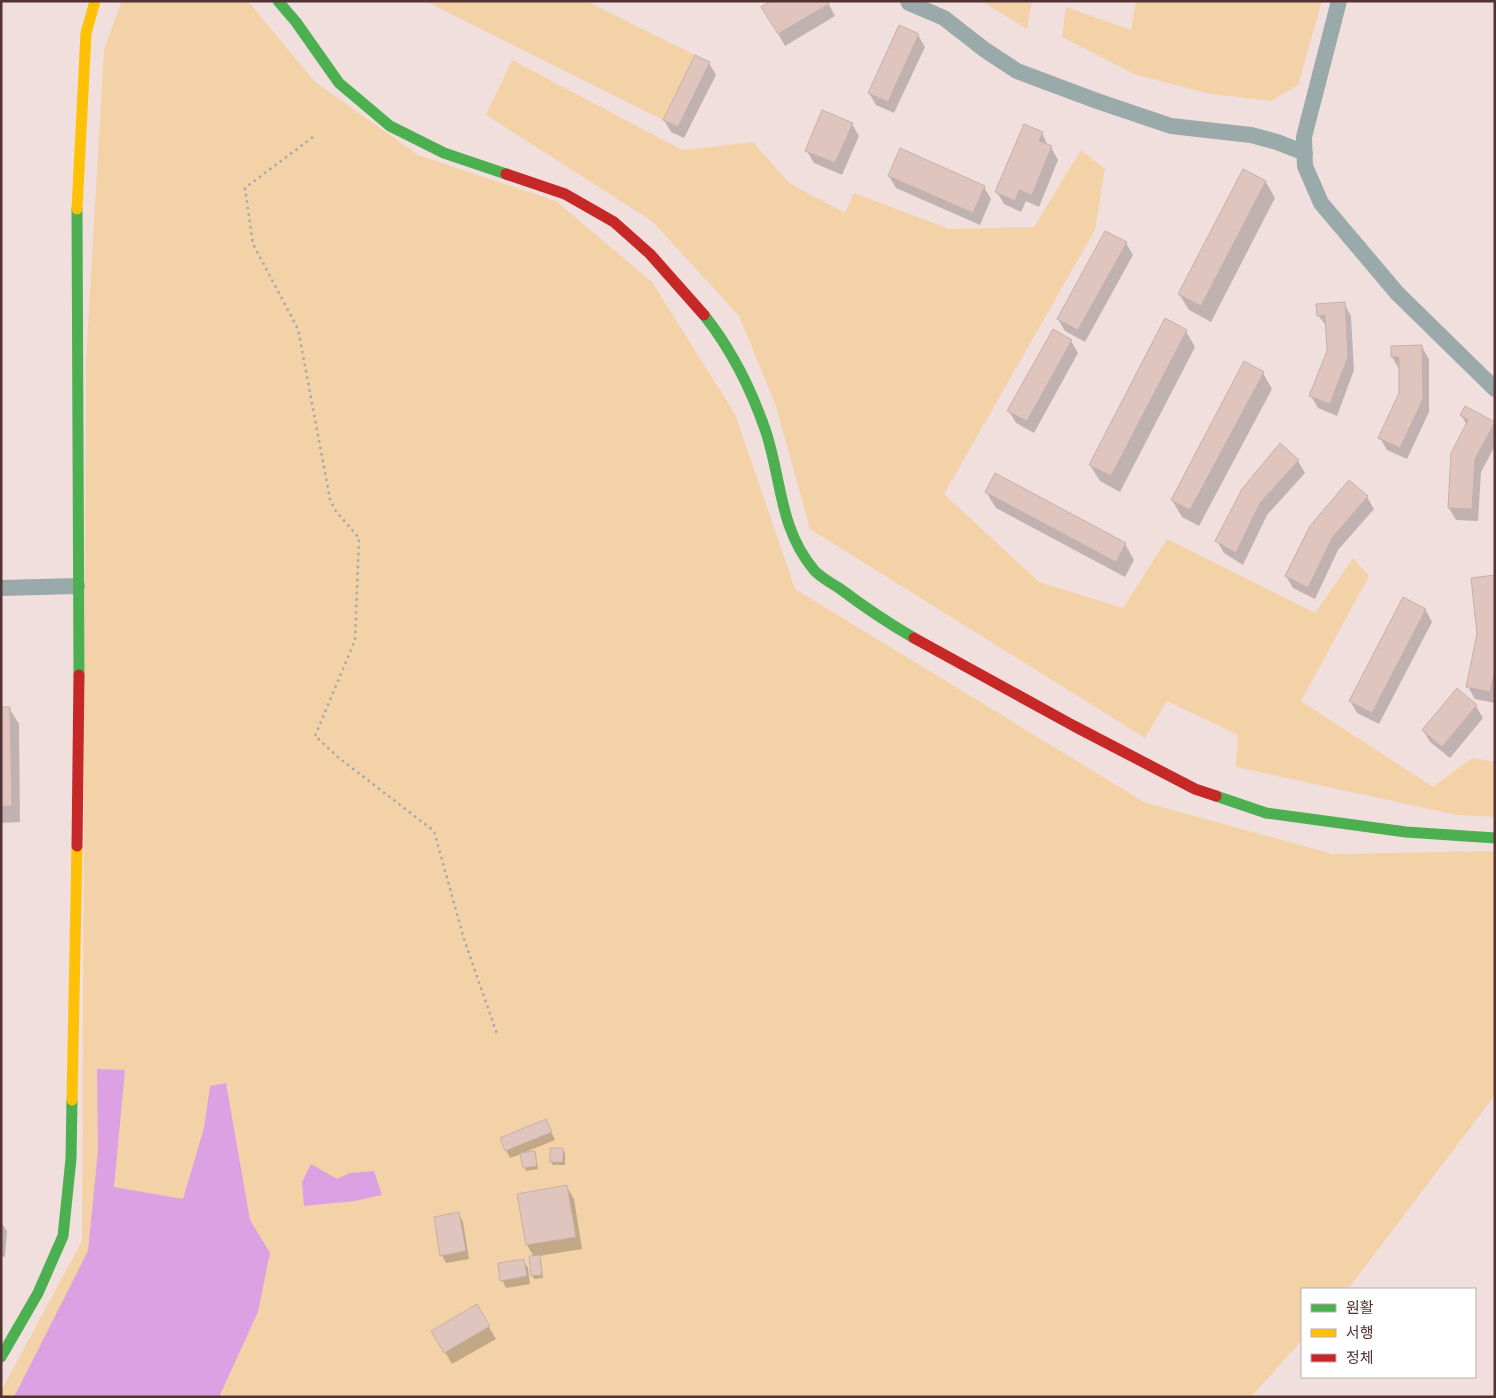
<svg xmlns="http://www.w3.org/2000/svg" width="1496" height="1398" font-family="Lora,'Noto Sans KR',serif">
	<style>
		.green { fill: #f3d2a8 }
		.water { fill: #dca1e3 }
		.shadow { fill: #0003 }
		.building { fill: #dfc5be; stroke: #c5b0ab }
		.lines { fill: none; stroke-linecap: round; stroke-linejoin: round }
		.path { stroke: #a6aaab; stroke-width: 2.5; stroke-dasharray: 2.5 4; stroke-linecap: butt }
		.street { stroke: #9aaaab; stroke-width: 16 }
		.fast { stroke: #4caf50; stroke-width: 11 }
		.slow { stroke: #ffc107; stroke-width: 11 }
		.jam { stroke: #c62828; stroke-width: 11 }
	</style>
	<rect width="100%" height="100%" fill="#f1dfde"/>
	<!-- green -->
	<path class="green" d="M122,1h126l67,81 103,73 138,46 96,81 83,132 60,175 349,213 188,52 163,-3v244l-147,194h-46v51l-51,57h-1250v-6l81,-150 4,-879 18,-313z
		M425,1h161l109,54 -32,65z
		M981,1h51l-5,28z
		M1136,1h186l-24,84 -27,16 -60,-7 -75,-19 -74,-38 4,-30 65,23z
		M512,60l170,90 71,-8 36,41 56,30 9,-20 95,36 85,-2 47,-77 24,19 -10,61 -151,264 95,88 84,26 44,-69 148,74 38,-55 16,18 -68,125 132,86 39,-29 23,4v55l-38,-2 -221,-48 2,-32 -71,-34 -22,37 -335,-209 -34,-123 -37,-90 -87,-95 -166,-106z"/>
	<!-- water -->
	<path class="water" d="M97,1069l28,1 -11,117 69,12 21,-71 6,-42 16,-3 24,137 20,33 -12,59 -39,85h-205l74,-146 10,-101z
		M311,1164l26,15 13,-6 24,-2 8,24 -27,6 -51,5 -2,-24z"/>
	<!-- shadow -->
	<path class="shadow" d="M827,1l8,15 -50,30 -22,-39z
		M918,35l7,12 -31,66 -18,-8 -7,-12z
		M709,63l7,12 -32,63 -13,-6 -7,-12z
		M852,124l7,12 -17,39 -28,-12 -7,-12z
		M1042,133l6,13 3,1 7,13 -19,47 -13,-6 -5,11 -17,-8 -7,-12z
		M889,176l95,11 7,12 -11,26 -84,-37z
		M1266,182l9,16 -64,124 -22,-12 -10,-16z
		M1126,243l7,12 -48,87 -20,-11 -7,-12z
		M1344,303l7,13 3,54 -17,46 -19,-8 -7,-12 17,-45 -1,-24 -9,-12z
		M1186,331l9,16 -75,145 -20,-11 -10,-16z
		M1071,341l7,12 -44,80 -18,-10 -7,-12z
		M1422,347l7,12v53l-22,47 -20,-9 -7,-12 21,-44 -2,-25 -7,-12z
		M1263,373l9,16 -73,137 -17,-9 -10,-17z
		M1461,415l33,7 1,2v22l-14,26 -3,49 -22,-1 -7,-12 18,-83z
		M1298,461l7,12 -38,42 -24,50 -19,-12 -7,-12z
		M986,492l139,52 9,16 -9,17 -129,-69z
		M1367,497l7,12 -36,41 -23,49 -22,-11 -7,-12z
		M1495,577v126l-20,-4 -7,-12 10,-53z
		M1425,609l7,13 -53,102 -22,-11 -7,-12z
		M1457,690l19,16 7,12 -33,40 -20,-16 -7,-12z
		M1,708h8l10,16 1,98 -19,1z
		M546,1120l9,20 -32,13 11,-1 2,3 2,14 -12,2 -5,-17 -11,4 -4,-8z
		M563,1150l2,3v12h-12l-2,-3z
		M567,1187l7,12 8,50 -43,7 2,4 2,18 -9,1 -2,-4 2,-18 -7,-12z
		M459,1214l4,8 6,37 -23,4 -4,-8z
		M1,1222l6,9 -2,26 -4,-1z
		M523,1260l5,8 2,16 -24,4 -4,-8z
		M476,1305l20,34 -44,25 -19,-33z"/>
	<!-- building -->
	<path class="building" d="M771,1h57l1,3 -51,30 -17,-27z
		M899,25l20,9 -31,68 -20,-9z
		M695,55l15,7 -32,65 -15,-7z
		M822,110l31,13 -18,40 -30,-12z
		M1024,124l19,8 -4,9 13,5 -20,49 -13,-5 -4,11 -20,-9z
		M900,148l85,38 -12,27 -85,-37z
		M1243,169l23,12 -65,125 -23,-12z
		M1105,231l22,11 -49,88 -21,-11z
		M1345,302l3,55 -18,47 -21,-8 18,-45 -2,-36 -8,1 -1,-12z
		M1165,318l22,12 -76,146 -22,-11z
		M1053,329l19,11 -45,81 -20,-10z
		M1422,345l1,54 -23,49 -22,-10 21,-45v-36h-8v-11z
		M1244,361l20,11 -74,138 -19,-10z
		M1465,406l30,16 -20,37 -3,50 -24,-1 3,-55 17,-33 -8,-5z
		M1280,443l19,17 -39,43 -24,50 -21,-12 27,-52z
		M995,473l131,70 -10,19 -131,-70z
		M1349,480l19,16 -36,42 -24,50 -23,-12 25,-50z
		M1495,575v95l-5,22 -24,-5 11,-53 -6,-56z
		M1403,597l23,12 -54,104 -23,-12z
		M1457,688l20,17 -35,42 -20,-17z
		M1,707h9l2,99 -11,1z
		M546,1119l6,13 -47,19 -5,-13z
		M550,1148h13v14h-13z
		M535,1151l2,15 -14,2 -3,-15z
		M567,1185l9,52 -50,8 -9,-51z
		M459,1212l7,39 -26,5 -6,-39z
		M540,1255l2,20 -11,1 -2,-20z
		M524,1259l3,17 -27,5 -2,-18z
		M477,1304l13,22 -46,27 -13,-22z"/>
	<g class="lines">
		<!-- path -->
		<path class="path" d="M313,137l-68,51 8,56 45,85 32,170 5,11 24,28 -4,102 -40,96 24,22 95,73 30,108 33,95"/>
		<!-- street -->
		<path class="street" d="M908,1l1,2 35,15 41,32 32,21 80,30 74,25 80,9 26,7 28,11
			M1339,1l-35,136 1,29 16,37 76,90 98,96
			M1,588l76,-2"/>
		<!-- fast -->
		<path class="fast" d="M278,1l18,21 43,61 51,43 54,27 62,21
			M77,209l2,466
			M704,315c27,34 48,76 62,117 16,49 13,96 48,138 6,7 17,13 25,18 24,18 49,35 75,50
			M1216,796l50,17 140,19 89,6
			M1,1357l37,-64 25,-57 8,-77 1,-59"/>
		<!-- slow -->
		<path class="slow" d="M77,209l9,-176 9,-32
			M72,1100l5,-254"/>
		<!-- jam -->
		<path class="jam" d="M506,174l59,20 49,28 36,32 54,61
			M914,638l160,88 121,63 21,7
			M77,846l2,-171"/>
	</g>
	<!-- border -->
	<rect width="1496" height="1398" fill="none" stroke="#523232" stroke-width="5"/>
	<!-- legend -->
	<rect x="1301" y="1288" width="175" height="90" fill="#ffffff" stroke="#baadad"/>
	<rect x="1311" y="1304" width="25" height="8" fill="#4caf50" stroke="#baadad"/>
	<text x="1346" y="1313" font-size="15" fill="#523232">원활</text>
	<rect x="1311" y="1329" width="25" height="8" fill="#ffc107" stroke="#baadad"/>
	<text x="1346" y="1338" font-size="15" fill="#523232">서행</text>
	<rect x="1311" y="1354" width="25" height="8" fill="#c62828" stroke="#baadad"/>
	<text x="1346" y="1363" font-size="15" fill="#523232">정체</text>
</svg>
